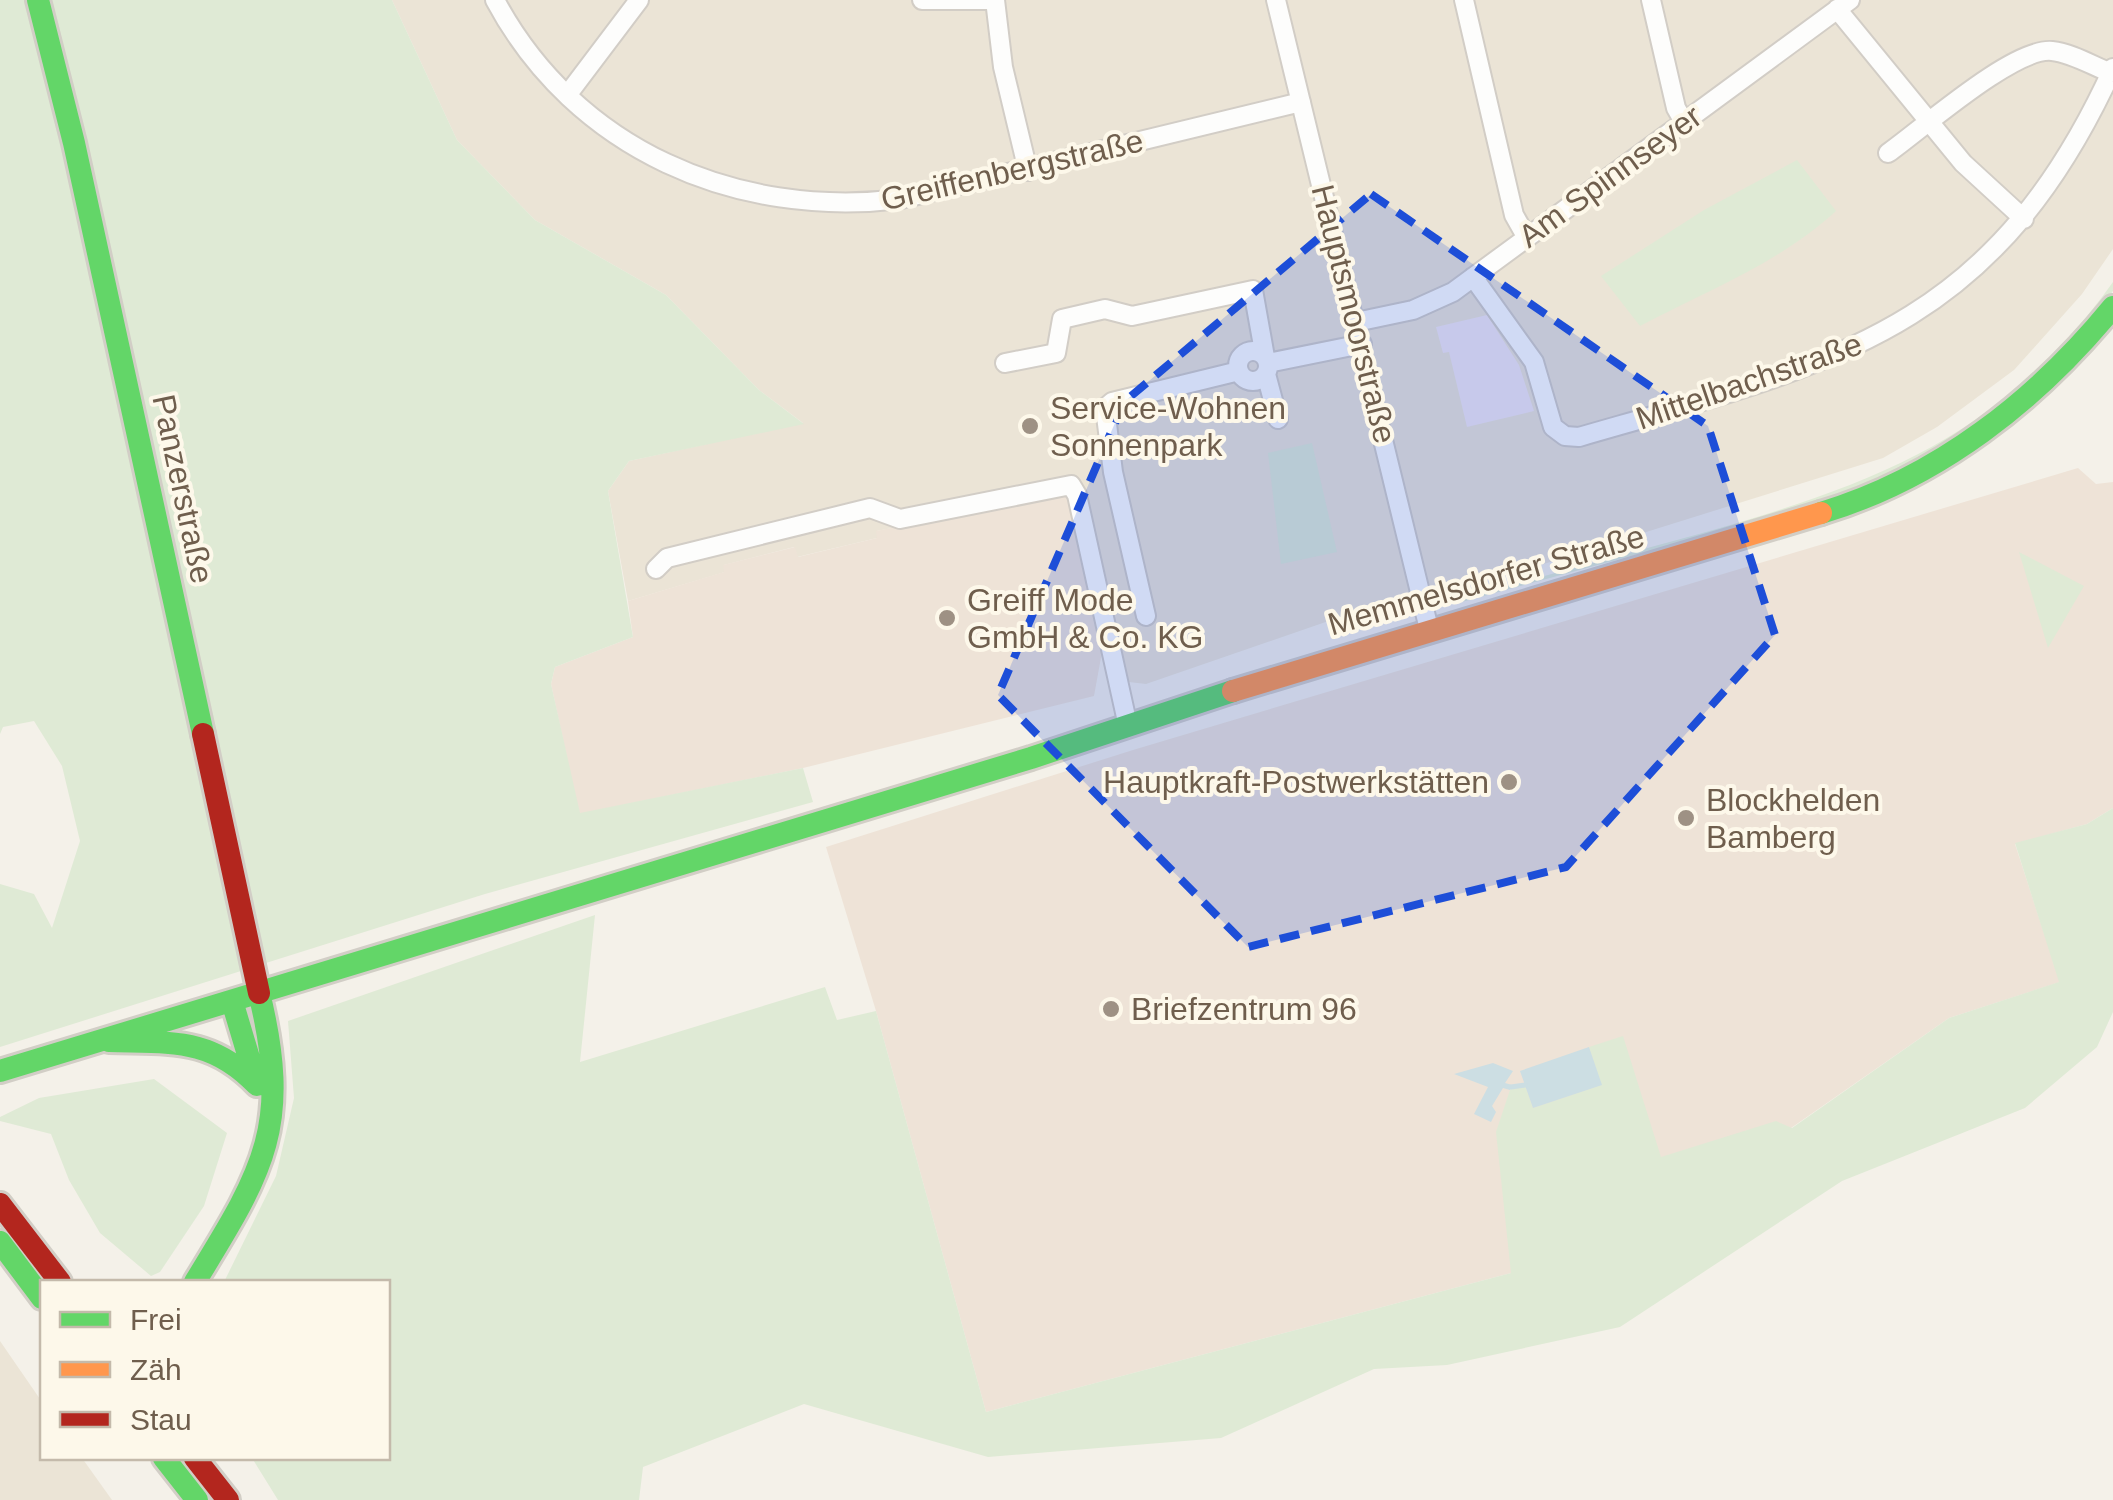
<svg xmlns="http://www.w3.org/2000/svg" width="2113" height="1500" font-family="Helvetica,sans-serif">
	<style>
		.residential { fill: #ebe4d6 }
		.commercial { fill: #eee3d7 }
		.education { fill: #f2e8f0 }
		.green { fill: #dfead5 }
		.water { fill: #ccdee3 }
		.lines { fill: none; stroke-linecap: round; stroke-linejoin: round }
		.stream { stroke: #ccdee3; stroke-width: 5 }
		.street-casing { stroke: #d2cdc6; stroke-width: 22 }
		.fast-casing { stroke: #d2cec6; stroke-width: 28 }
		.slow-casing { stroke: #d2cec6; stroke-width: 28 }
		.jam-casing { stroke: #d2cec6; stroke-width: 28 }
		.street { stroke: #fdfdfc; stroke-width: 18 }
		.fast { stroke: #63d668; stroke-width: 22 }
		.slow { stroke: #ff974d; stroke-width: 22 }
		.jam { stroke: #b3261e; stroke-width: 22 }
		.marked { fill: #1d4ed8; fill-opacity: 0.2; stroke: #1d4ed8; stroke-width: 8; stroke-dasharray: 20 12; stroke-linejoin: round }
		.poi-dot { fill: #9e9184; stroke: #fdf8ea; stroke-width: 4 }
		.labels { text-anchor: middle; dominant-baseline: central; stroke-width: 8; stroke-linejoin: round; paint-order: stroke }
		.street-label { font-size: 32px; fill: #6f5e4d; stroke: #fdf8ea }
		.poi-label { font-size: 32px; fill: #6f5e4d; stroke: #fdf8ea; text-anchor: start }
	</style>
	<rect width="100%" height="100%" fill="#f4f1e9"/>
	<!-- residential -->
	<path class="residential" d="M392,0h1721v249l-31,45 -68,76 -77,57 -54,31 -352,110 -188,48 -197,68 -17,-2 -61,-190 -191,39v7l-80,19 -3,-10 -70,18 1,7 -97,29 -20,-110 21,-30 174,-38 -44,-33 -93,-95 -131,-75 -78,-80z
		M0,1341l42,61v56h40l30,42h-112z"/>
	<!-- commercial -->
	<path class="commercial" d="M2078,468l18,16 17,-2v326l-26,16 -72,20 45,138 -111,36 -158,110 -280,145 -525,139 -110,-401 -50,-164 307,-97z
		M1068,492l34,160 -8,44 -291,72 -224,46 -28,-130 4,-17 78,-30 -5,-36 96,-29 -1,-7 72,-18 3,10 79,-19 -1,-7z"/>
	<!-- education -->
	<path class="education" d="M1487,315l32,50 15,46 -67,16 -18,-75 -6,1 -7,-26z"/>
	<!-- green -->
	<path class="green" d="M0,0h392l65,140 78,80 131,75 93,95 45,34 -175,37 -21,30 25,146 -78,30 -4,17 29,129 223,-45 10,34 -328,92 -485,153v-163l34,10 18,34 28,-87 -18,-75 -28,-45 -31,6 -3,7z
		M1797,160l39,51c-58,53 -128,79 -196,115l-39,-50 103,-66z
		M2113,282v9l-38,50 -44,42 -108,76 -111,48 -354,96 -2,-3c81,-22 162,-44 243,-66 178,-51 302,-96 414,-252z
		M1312,443l25,109 -56,12 -13,-111z
		M2019,552l65,34 -36,62z
		M2113,808v204l-16,35 -72,61 -183,73 -222,146 -173,38 -73,4 -153,69 -233,19 -184,-53 -161,63 -4,33h-361l-26,-42h136v-176h-164l52,-106 18,-78 -6,-77 307,-106 -15,147 245,-75 12,33 39,-9 110,401 525,-139 -15,-141 15,-45 14,-2 8,23 68,-23 -12,-38 34,-11 38,121 115,-36 16,7 157,-110 110,-36 -44,-139 72,-19z
		M154,1079l73,54 -23,73 -44,66 -9,4 -51,-43 -31,-53 -18,-46 -51,-13v-4l39,-19z"/>
	<!-- water -->
	<path class="water" d="M1589,1047l13,38 -69,23 -13,-37z
		M1493,1063l20,8 -8,12 7,2 -2,5 -7,-2 -11,18 4,6 -5,10 -17,-8 14,-27 -34,-13z"/>
	<g class="lines">
		<!-- stream -->
		<path class="stream" d="M1511,1087l14,-2"/>
		<!-- street casing -->
		<g class="street-casing">
			<path id="street" d="M495,0c80,150 242,219 406,199l400,-97
				M922,0h73l8,67 25,104
				M1276,0l153,629
				M1464,0l50,215 13,23
				M1651,0l25,108 8,14
				M1837,9l126,154 61,56
				M568,94l71,-94
				M1888,153c34,-24 126,-106 164,-102 20,2 41,15 59,22
				M1473,277l61,85 19,65 12,9 14,1c256,-74 414,-106 534,-369
				M1356,322l57,-12 40,-18 397,-292
				M1238 366a15 15 0 1 1 30 0a15 15 0 1 1-30 0Z
				M1005,363l51,-10 6,-34 43,-10 27,7 121,-26 12,67
				M1268,363l94,-19
				M1266,374l12,45
				M656,569l11,-11 203,-50 30,11 171,-34 6,10 51,231
				M1146,616l-33,-144 -8,-64 7,-6 127,-31"/>
		</g>
		<!-- fast casing -->
		<g class="fast-casing">
			<path id="fast" d="M38,0l36,143 129,591
				M1821,513c117,-35 216,-113 292,-206
				M232,1001l23,77
				M109,1041c62,2 102,-4 148,44
				M0,1071l1031,-313 202,-67
				M0,1242l42,56
				M195,1282c68,-111 97,-155 64,-289
				M164,1458l33,42"/>
		</g>
		<!-- slow casing -->
		<g class="slow-casing">
			<path id="slow" d="M1233,691l588,-178"/>
		</g>
		<!-- jam casing -->
		<g class="jam-casing">
			<path id="jam" d="M203,734l56,259
				M0,1204l60,78
				M195,1458l33,42"/>
		</g>
		<!-- street -->
		<use href="#street" class="street"/>
		<!-- fast -->
		<use href="#fast" class="fast"/>
		<!-- slow -->
		<use href="#slow" class="slow"/>
		<!-- jam -->
		<use href="#jam" class="jam"/>
	</g>
	<!-- marked area -->
	<path class="marked" d="M1371,194l337,232 67,209 -209,232 -318,80 -250,-252 126,-293z"/>
	<!-- markers -->
	<g class="poi-dot">
		<circle cx="1030" cy="426" r="10"/>
		<circle cx="947" cy="618" r="10"/>
		<circle cx="1509" cy="782" r="10"/>
		<circle cx="1686" cy="818" r="10"/>
		<circle cx="1111" cy="1009" r="10"/>
	</g>
	<g class="labels">
		<!-- street labels -->
		<g class="street-label">
			<text transform="translate(1012 170) rotate(-13)">Greiffenbergstraße</text>
			<text transform="translate(1610 176) rotate(-36)">Am Spinnseyer</text>
			<text transform="translate(1354 314) rotate(76)">Hauptsmoorstraße</text>
			<text transform="translate(1749 381) rotate(-19)">Mittelbachstraße</text>
			<text transform="translate(183 489) rotate(78)">Panzerstraße</text>
			<text transform="translate(1486 580) rotate(-16)">Memmelsdorfer Straße</text>
		</g>
		<!-- poi labels -->
		<g class="poi-label">
			<text x="1050" y="408">Service-Wohnen<tspan x="1050" dy="37">Sonnenpark</tspan></text>
			<text x="967" y="600">Greiff Mode<tspan x="967" dy="37">GmbH &amp; Co. KG</tspan></text>
			<text x="1489" y="782" text-anchor="end">Hauptkraft-Postwerkstätten</text>
			<text x="1706" y="800">Blockhelden<tspan x="1706" dy="37">Bamberg</tspan></text>
			<text x="1131" y="1009">Briefzentrum 96</text>
		</g>
	</g>
	<!-- legend -->
	<rect x="40" y="1280" width="350" height="180" fill="#fdf8ea" stroke="#c4baab" stroke-width="2.5"/>
	<rect x="60" y="1312" width="50" height="15" fill="#63d668" stroke="#c4baab" stroke-width="2.5"/>
	<text x="130" y="1330" font-size="30" fill="#6f5e4d">Frei</text>
	<rect x="60" y="1362" width="50" height="15" fill="#ff974d" stroke="#c4baab" stroke-width="2.5"/>
	<text x="130" y="1380" font-size="30" fill="#6f5e4d">Zäh</text>
	<rect x="60" y="1412" width="50" height="15" fill="#b3261e" stroke="#c4baab" stroke-width="2.5"/>
	<text x="130" y="1430" font-size="30" fill="#6f5e4d">Stau</text>
</svg>
